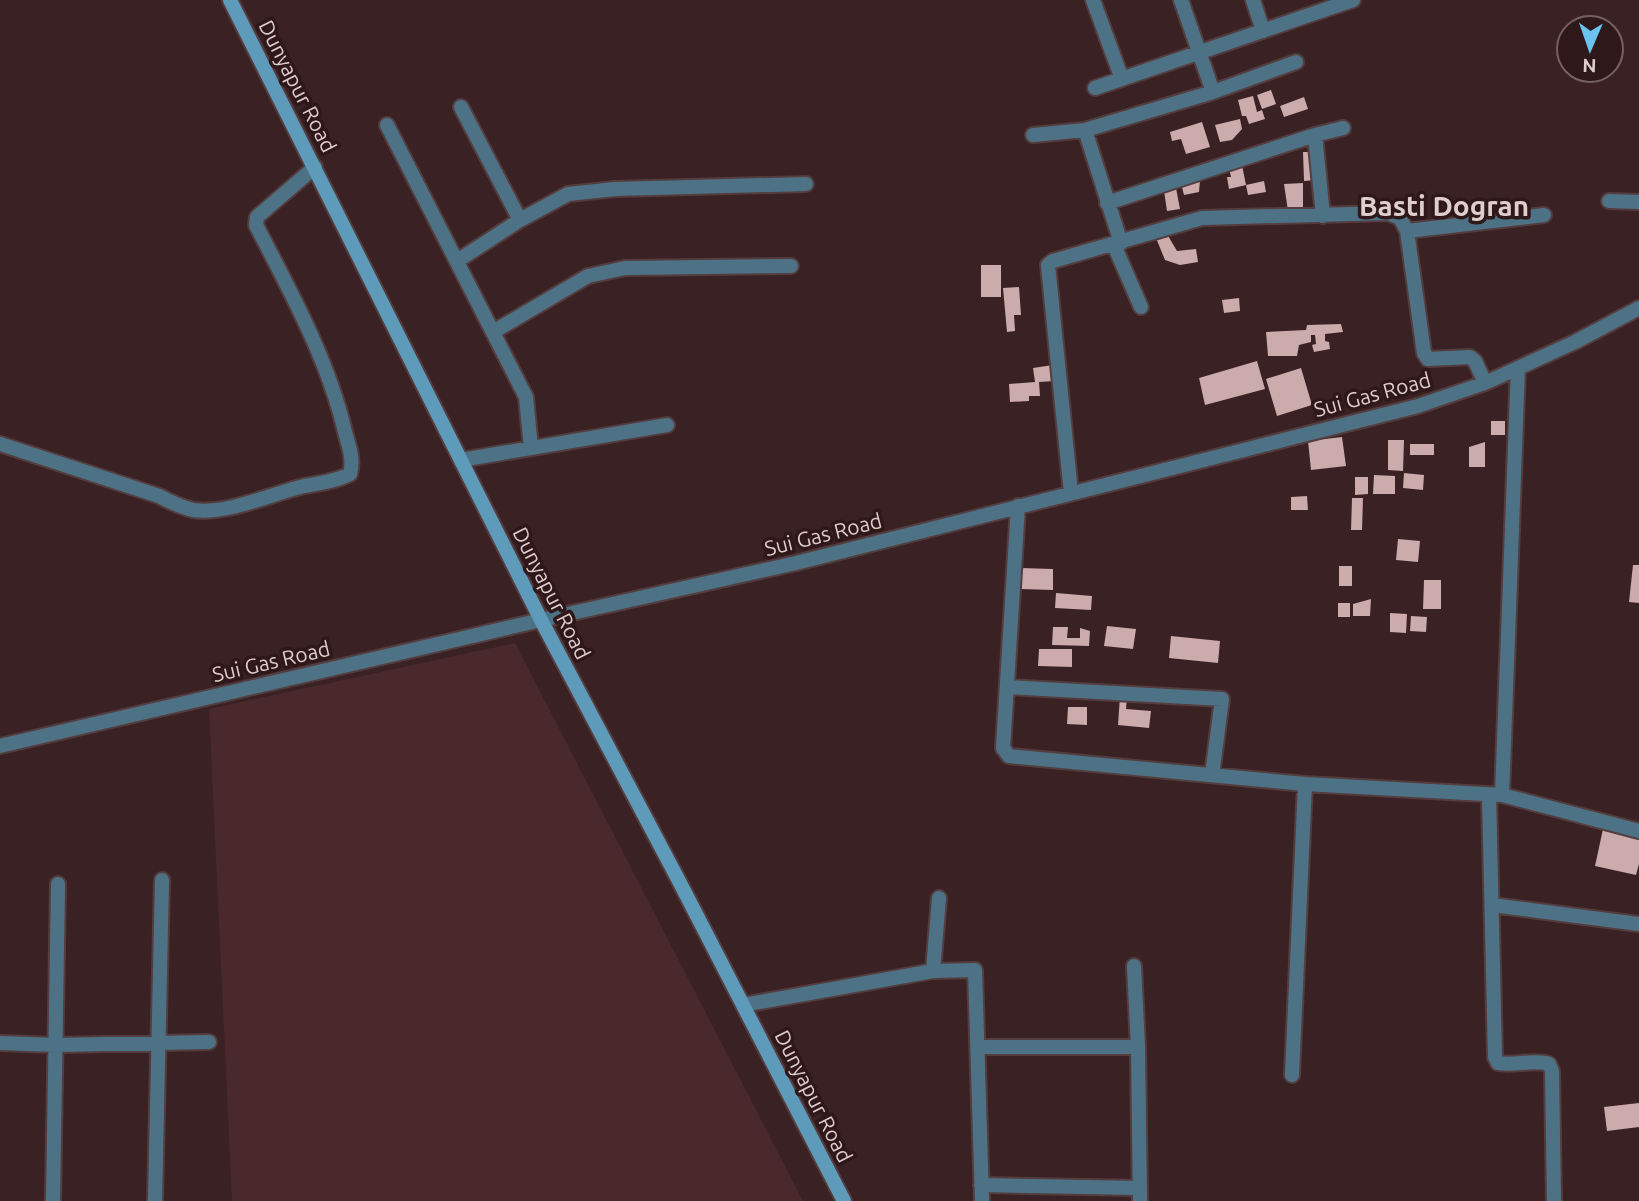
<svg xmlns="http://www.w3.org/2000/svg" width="1639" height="1201" font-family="Ubuntu,sans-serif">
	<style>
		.built { fill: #49292b }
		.building { fill: #cbabac }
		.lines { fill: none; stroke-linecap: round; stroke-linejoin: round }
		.street-casing { stroke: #543d3f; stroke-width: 18 }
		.secondary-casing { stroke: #543d3f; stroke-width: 18 }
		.street { stroke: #4d7286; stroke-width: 14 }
		.secondary { stroke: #5e9bbb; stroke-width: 14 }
		.labels { text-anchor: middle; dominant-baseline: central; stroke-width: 7; stroke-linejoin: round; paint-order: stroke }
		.street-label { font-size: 21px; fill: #dfcecf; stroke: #2f181a }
		.district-label { font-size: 28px; font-weight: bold; fill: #dfcecf; stroke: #2f181a }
	</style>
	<rect width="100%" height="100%" fill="#3a2123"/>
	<!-- built -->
	<path class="built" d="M515,643l288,558h-571l-23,-492z"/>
	<!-- building -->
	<path class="building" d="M1271,90l5,14 -14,5 -5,-14z
		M1253,96l4,16 5,-2 3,9 -16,5 -3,-8h-4l-4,-16z
		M1304,97l4,12 -24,8 -4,-11z
		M1240,119l2,10 -10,11 -12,2 -5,-17z
		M1202,122l8,25 -24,7 -5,-15 -9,2 -2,-9z
		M1303,152h13l1,28 -13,1z
		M1242,165l4,20 18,-4 2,11 -18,3 -2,-10 -17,4 -2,-12h4l-2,-9z
		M1200,180l-1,12 -15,3 -3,-12z
		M1303,183v27l-15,1 -4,-27z
		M1176,188l4,21 -13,2 -3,-20z
		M1167,234l10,17 19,-2 2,13 -18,3 -15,-5 -9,-22z
		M981,265h20v32h-20z
		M1019,287l2,28h-7l1,16 -8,1 -4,-44z
		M1239,298l1,13 -16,2 -2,-13z
		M1341,324l2,8 -18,2v7l4,1 1,7 -16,3 -2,-7 4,-1 -1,-9h-4v7l-12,3 -2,11h-29l-2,-24 40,-2 1,-5z
		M1257,361l8,28 -60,16 -6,-27z
		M1053,365l2,16 -16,1 1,14h-11v5l-19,1 -1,-18 26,-2 -2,-14z
		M1301,368l11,37 -35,11 -11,-37z
		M1491,421h14v14h-14z
		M1342,437l4,29 -35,4 -3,-29z
		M1388,440h16l-1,31 -15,-1z
		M1485,442v25h-16v-20z
		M1410,444h24v11h-24z
		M1404,473l20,2 -1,15 -20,-2z
		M1374,475l21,1v18h-22z
		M1355,477h13v17l-13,1z
		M1307,496l1,14h-17v-13z
		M1352,498h11l-1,32h-11z
		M1398,539l22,2 -2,21 -22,-2z
		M1633,565h6v38l-10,-1z
		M1339,566h13v20h-13z
		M1021,568l32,1v21l-33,-1z
		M1424,580h17v29h-18z
		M1056,593l36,3 -1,14 -36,-2z
		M1371,599l-1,17h-17v-12z
		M1338,603h12v14h-12z
		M1390,613l17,1 -1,19 -16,-1z
		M1411,616l16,1 -1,15 -16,-1z
		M1107,626l29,3 -3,20 -29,-3z
		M1053,627h15l-1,11h13v-10l10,3 -1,15 -37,-1z
		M1171,636l49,5 -2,22 -49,-5z
		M1039,649h33v18l-34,-1z
		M1120,696l7,1 -1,12 25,2 -2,17 -31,-3z
		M1068,707h19v18l-20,-1z
		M1603,829l36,8v27l-3,11 -41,-9z
		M1639,1103v24l-32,4 -3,-24z"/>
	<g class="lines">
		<!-- street casing -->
		<g class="street-casing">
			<path id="street" d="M1093,0l29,79
				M1181,0l32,92
				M1253,0l10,31
				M1095,88l258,-88
				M461,107l59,113
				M387,125l139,272 5,51
				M1085,130l36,113
				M1033,135l52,-5 128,-38 83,-30
				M1315,135l8,81
				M1609,201l30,1
				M1107,203l208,-68 28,-7
				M1407,231l137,-16
				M1114,245l27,62
				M457,261l63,-41 48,-26 47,-5 191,-5
				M493,332l95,-56 37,-8 166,-2
				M0,444l159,52c11,6 22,11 34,14 33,5 78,-16 111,-24 16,-3 30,-4 46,-12 4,-15 -1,-27 -5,-42 -17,-73 -55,-141 -89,-207l1,-8 58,-50
				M461,460l206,-35
				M1071,493l-23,-228 5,-4 149,-43 186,-5 12,5 7,13 17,122 4,6 42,-2 5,4 10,22
				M1018,506l-15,242 6,8 296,28 197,11 137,36
				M1007,687l215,12 -10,76
				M0,746l541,-126 255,-57 622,-157 67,-23 90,-41 64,-34
				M1489,795l6,262 3,6c17,3 35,-4 51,1l3,7 2,130
				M1502,795l16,-427
				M1492,905l147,19
				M1134,966l4,81 2,154
				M933,971l6,-73
				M743,1005l190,-34 42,-1 7,231
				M0,1043l56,2 153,-3
				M978,1047h160
				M1292,1075l13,-291
				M981,1185l159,3
				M53,1201l5,-317
				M155,1201l7,-321"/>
		</g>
		<!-- secondary casing -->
		<g class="secondary-casing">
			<path id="secondary" d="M230,0l311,620 138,261 165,320"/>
		</g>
		<!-- street -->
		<use href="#street" class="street"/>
		<!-- secondary -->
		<use href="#secondary" class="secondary"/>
	</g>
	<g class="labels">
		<!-- street labels -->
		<g class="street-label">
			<text transform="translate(298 86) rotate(63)">Dunyapur Road</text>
			<text transform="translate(1372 394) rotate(-15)">Sui Gas Road</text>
			<text transform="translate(823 534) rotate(-14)">Sui Gas Road</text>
			<text transform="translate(552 593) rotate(63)">Dunyapur Road</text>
			<text transform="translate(271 661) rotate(-13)">Sui Gas Road</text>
			<text transform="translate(814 1096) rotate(63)">Dunyapur Road</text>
		</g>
		<!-- district labels -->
		<g class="district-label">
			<text x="1444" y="205">Basti Dogran</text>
		</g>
	</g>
	<!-- north arrow -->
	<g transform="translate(1590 49) rotate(182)"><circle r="33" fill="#2f181a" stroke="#756162" stroke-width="2"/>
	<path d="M0-5L12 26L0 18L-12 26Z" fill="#6ac3f1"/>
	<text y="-10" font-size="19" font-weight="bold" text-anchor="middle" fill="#dfcecf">N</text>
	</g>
</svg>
